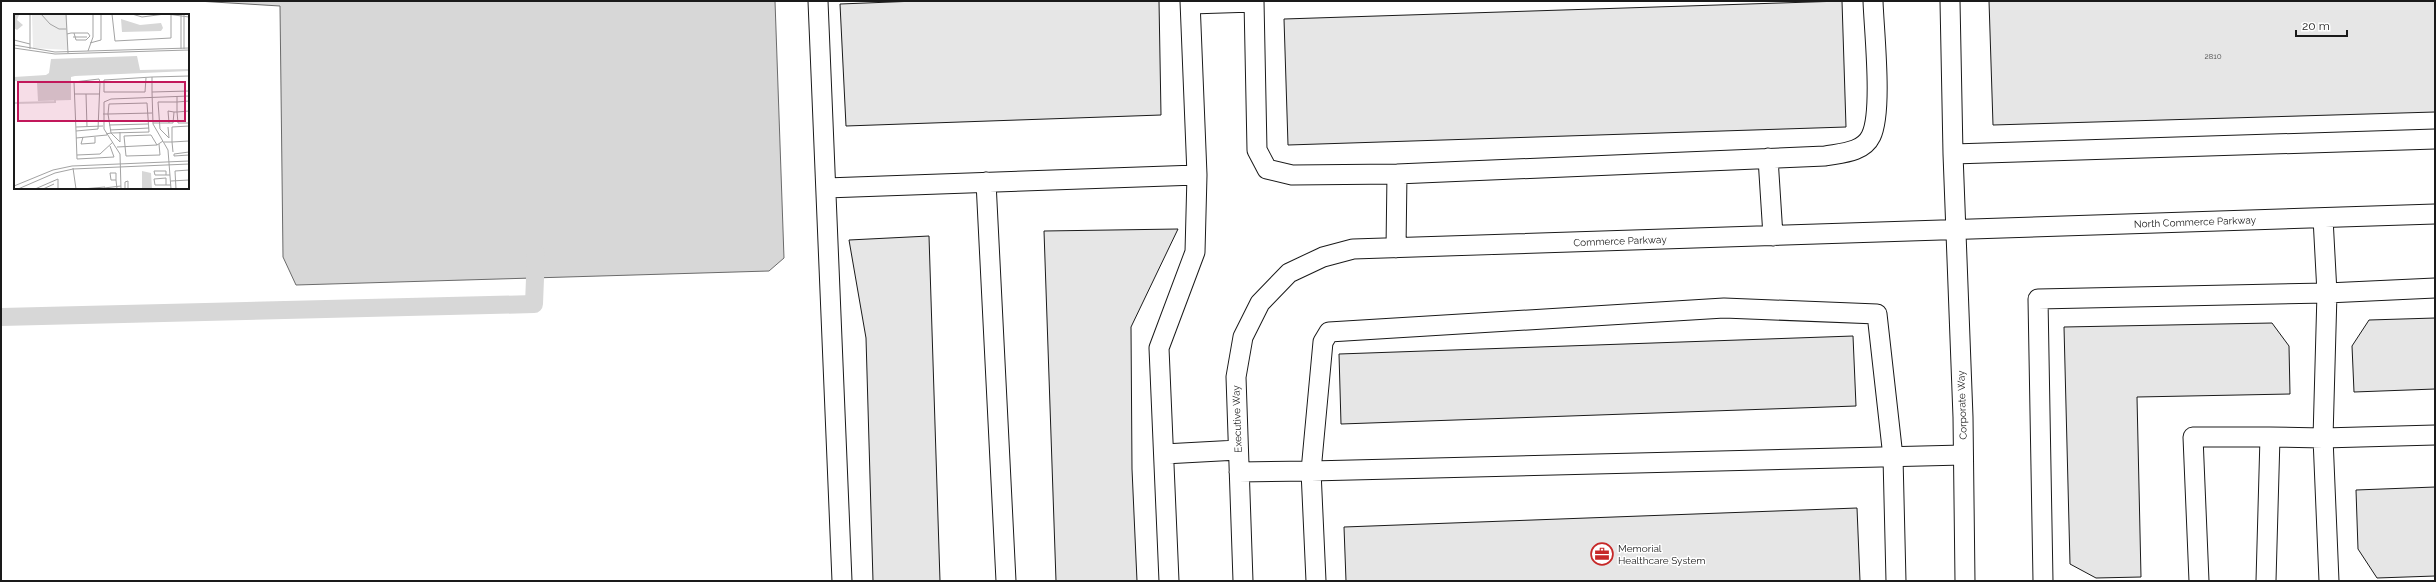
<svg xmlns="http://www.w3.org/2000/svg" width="2436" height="582" font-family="Raleway,sans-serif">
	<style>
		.water { fill: #d7d7d7; stroke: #6a6a6a }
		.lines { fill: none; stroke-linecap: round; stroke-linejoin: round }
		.canal { stroke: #d7d7d7; stroke-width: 18 }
		.building { fill: #e6e6e6; stroke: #1a1a1a }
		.minor-casing { stroke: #1a1a1a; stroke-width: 21 }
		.minor { stroke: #fff; stroke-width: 19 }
		.labels { text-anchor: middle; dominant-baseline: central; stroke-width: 3; stroke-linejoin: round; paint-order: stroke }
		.number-label { font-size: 8px; fill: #4d4d4d }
		.street-label { font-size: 10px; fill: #1a1a1a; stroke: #fff }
		.poi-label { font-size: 10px; fill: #1a1a1a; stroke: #fff; text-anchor: start }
		.inset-river { fill: none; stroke: #d7d7d7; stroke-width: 2 }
		.inset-road { fill: none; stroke: #a3a3a3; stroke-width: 1 }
		.view { fill: #c2185b; fill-opacity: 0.15; stroke: #c2185b; stroke-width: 2 }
		.inset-edge { fill: none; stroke: #1a1a1a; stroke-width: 2 }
	</style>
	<rect width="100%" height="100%" fill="#fff"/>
	<!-- water -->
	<path class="water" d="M197,1h578l9,257 -15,13 -473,14 -13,-28 -3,-251z"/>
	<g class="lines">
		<!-- canal -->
		<path class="canal" d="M1,317l533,-13 2,-51"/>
	</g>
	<!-- building -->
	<path class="building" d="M917,1h242l2,114 -315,11 -6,-122z
		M1842,1l4,126 -558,18 -4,-126z
		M1989,1h446v111l-442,13z
		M1178,229l-47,98 1,142 5,112h-81l-12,-350z
		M929,236l11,345h-67l-7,-243 -17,-98z
		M2435,318v71l-81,3 -2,-46 17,-26z
		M2272,323l17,23 1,48 -153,3 4,180 -45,1 -26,-14 -6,-237z
		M1853,336l3,70 -515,18 -2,-70z
		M2435,487v89l-58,2 -19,-29 -2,-59z
		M1857,508l3,73h-514l-2,-54z"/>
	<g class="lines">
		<!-- minor casing -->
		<g class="minor-casing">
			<path id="minor" d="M818,1l24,580
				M1254,1l3,149 10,19 25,6 105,-1 428,-18c15,-3 38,-3 46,-20 12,-24 3,-105 2,-135
				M1950,1l3,153
				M1191,4l63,-2
				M1768,158l5,78
				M986,182l20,399
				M826,188l371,-13
				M1396,248l1,-74
				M2435,288l-108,5 -4,145 112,-3
				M1164,454l74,-4
				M1239,472l72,-1 12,-129 6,-10 395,-24 153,6 16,143 3,124
				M1169,581l-10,-233 36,-96 2,-77 -7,-174
				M1243,581l-7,-204 7,-40 17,-34 29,-30 34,-16 30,-8 1082,-35
				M1316,581l-5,-110 652,-16
				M1965,581l-2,-164 -10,-263 482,-15
				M2043,581l-5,-282 289,-6 -4,-75
				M2199,581l-6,-144h77
				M2266,581l4,-144 53,1 6,143"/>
		</g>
		<!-- minor -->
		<use href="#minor" class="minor"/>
	</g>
	<!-- icons -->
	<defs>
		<g id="office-ring" transform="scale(1.15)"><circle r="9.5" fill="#fff" stroke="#c62828" stroke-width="1.5"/><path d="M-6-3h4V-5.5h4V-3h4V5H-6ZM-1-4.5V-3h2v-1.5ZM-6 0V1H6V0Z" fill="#c62828"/></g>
	</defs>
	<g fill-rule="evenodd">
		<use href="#office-ring" x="1602" y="554"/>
	</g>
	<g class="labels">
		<!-- number labels -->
		<g class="number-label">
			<text x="2213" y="56">2810</text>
		</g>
		<!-- street labels -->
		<g class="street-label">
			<text transform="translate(2195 222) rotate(-2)">North Commerce Parkway</text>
			<text transform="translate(1620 241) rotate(-2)">Commerce Parkway</text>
			<text transform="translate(1962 405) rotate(-92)">Corporate Way</text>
			<text transform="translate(1237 419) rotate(-92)">Executive Way</text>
		</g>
		<!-- poi labels -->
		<g class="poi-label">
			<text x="1618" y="548">Memorial<tspan x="1618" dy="12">Healthcare System</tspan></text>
		</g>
	</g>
	<!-- overview -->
	<g transform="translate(14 14)">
		<rect width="175" height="175" fill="#fff"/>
		<path d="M18,0h35l1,36 -35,-2z" fill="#ededed"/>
		<path d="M0,0l5,1 -2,5 6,5 -6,5 -3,-2zM107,5l19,6 21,-2 2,5 -2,3 -39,1zM123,42l3,14 49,-1v2l-114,5 -4,1v23l-33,1 -1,-19 -23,-1v-4l32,-2 3,-2 2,-14zM128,157l9,2 1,16h-10z" fill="#d7d7d7"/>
		<path class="inset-river" d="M0,89l41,-1v-4"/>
		<path class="inset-road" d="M16,0v35M27,0l9,10 9,5h7M52,0l2,39M98,0l3,27 56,-3v-23M118,0l10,3 23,-3M153,0l22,3M53,20l4,-1h17l2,3 -4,4h-10l-2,-7M59,23h14M0,26l16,4M76,29l11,-3v-26M0,31l41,7 134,-4M0,34l41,6 134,-4M167,35v-35M170,35v-35M74,37l5,-14v-23M138,63v15M132,64l-1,14h-41v-12l48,-3 37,-1M86,68l-2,47 -22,2 -2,-49 25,-3 1,3h4M61,80h25M72,80l1,33M175,87l-12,1v10l12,-1M89,100h5l1,-10 38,-1 2,29 -38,1M139,109h20l1,-11h3l1,11h11M155,109l-1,-12 6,1M95,111l39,-1M175,112l-17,1v15l17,-1M62,113l27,-1M154,113l1,11 -9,-9 -2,-27h19v-6M96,116l39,-2M62,117l1,28 37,-2 -4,-11M97,119l9,9v-10M92,120l5,-1 -3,-19 44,-1M137,121l-27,1 2,20 34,-1 -1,-11M137,121l6,10 6,-4M69,123l-2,7 14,-1v-6M62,124l31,-3M150,128h8l1,10M103,133l40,-2M160,140l15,-2M160,140v2l15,-1M63,141l23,-1 13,-12M59,154l3,21M152,161v-4h-12l1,4h15M102,166v-7h-6l1,7h5l1,9M157,167l18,-1M152,171v-7l-12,1 1,6h16M0,172l39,-16 19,-4 117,-5M90,174l17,-2M4,175l37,-16 18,-4 116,-5M21,175l23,-10v10M29,175l11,-5M68,175l23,-2M107,175l-1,-35 -16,-25v-27l7,-3 78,-3M111,175v-7l3,-1v8M157,175l-3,-39 -15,-26 -1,-32 37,-1M162,175l-1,-18 14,-1"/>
		<path class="view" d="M4,68h167v39h-167z"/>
		<rect width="175" height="175" class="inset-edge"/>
	</g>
	<!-- border -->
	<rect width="2436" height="582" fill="none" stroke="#1a1a1a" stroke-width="4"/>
	<!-- scale -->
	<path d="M2296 30v6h51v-6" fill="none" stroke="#1a1a1a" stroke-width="2"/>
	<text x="2302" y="30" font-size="12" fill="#1a1a1a" stroke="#ffffff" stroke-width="3" paint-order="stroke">20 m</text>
</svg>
